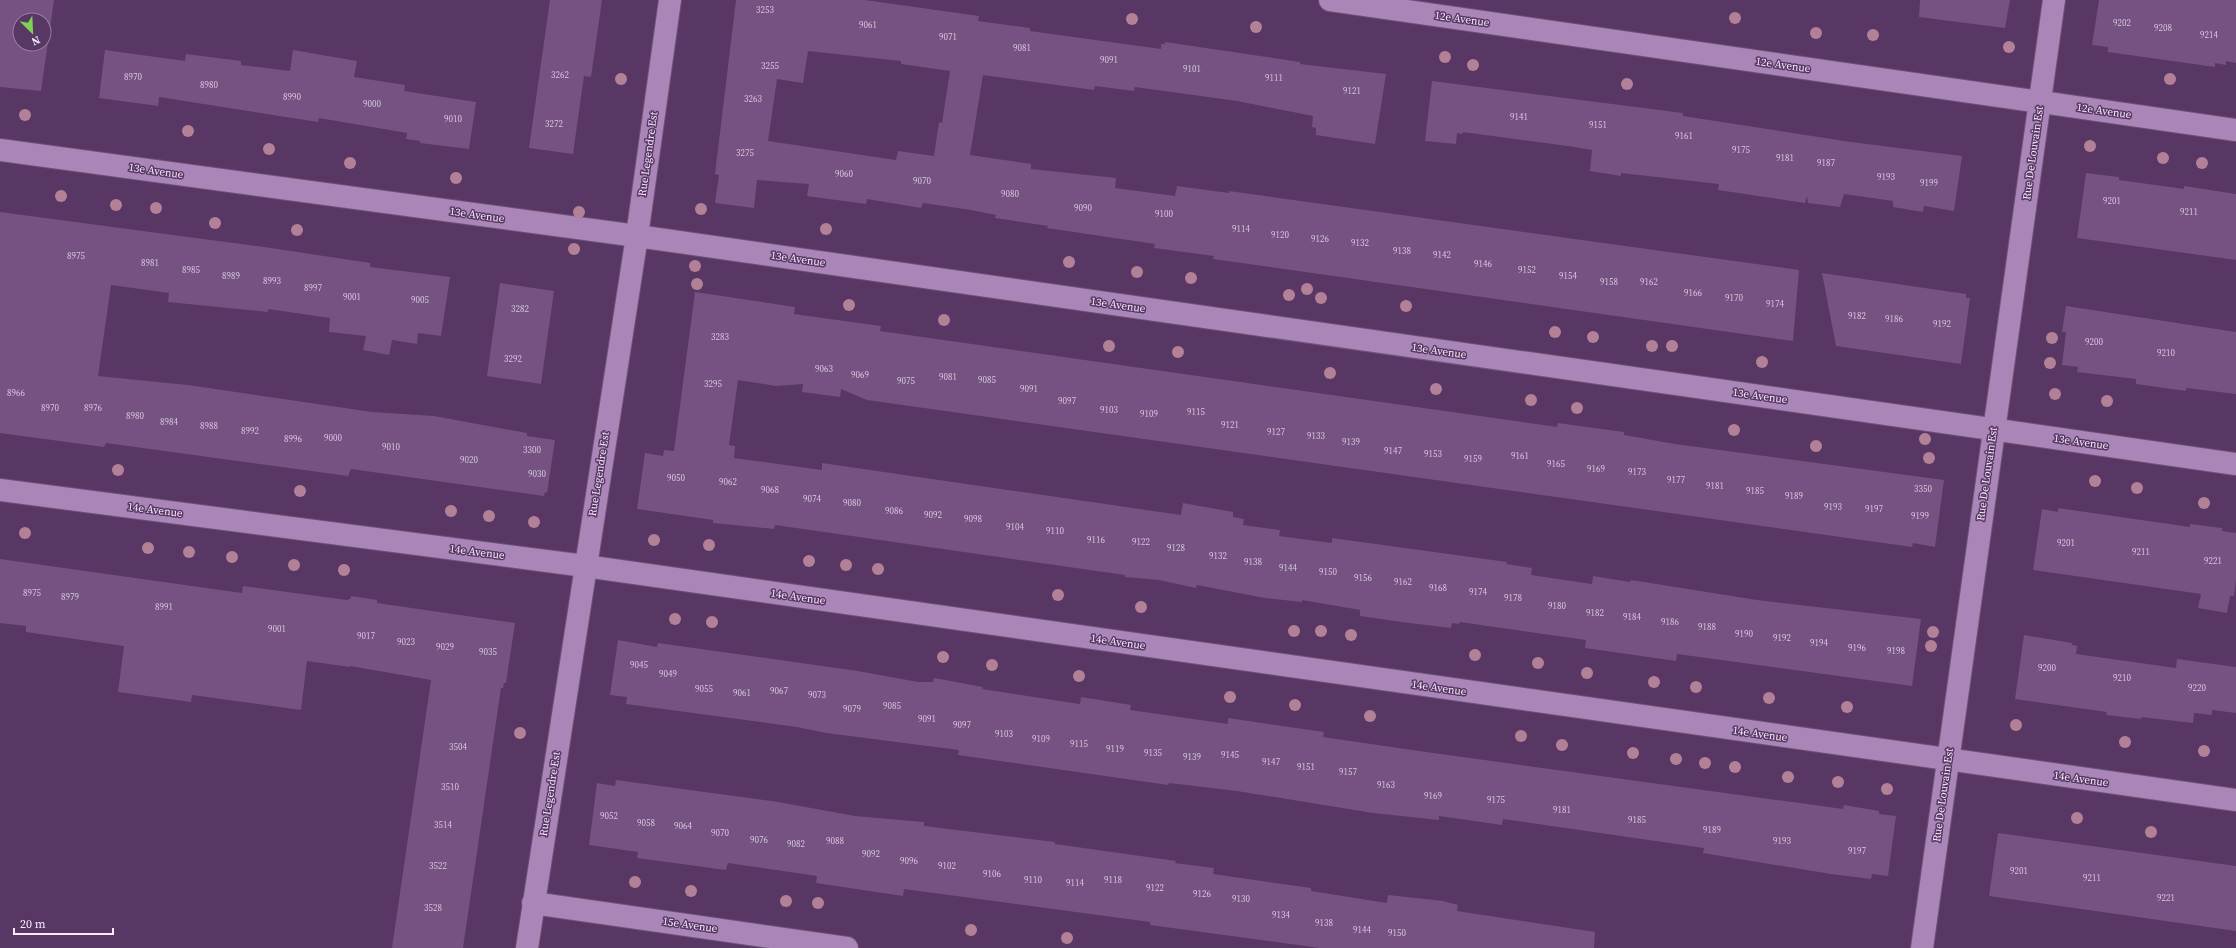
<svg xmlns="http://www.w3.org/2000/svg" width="2236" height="948" font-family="'Source Serif 4',serif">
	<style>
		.building { fill: #755281; fill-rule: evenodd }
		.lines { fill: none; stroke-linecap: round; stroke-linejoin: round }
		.minor-casing { stroke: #6d5377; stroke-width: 24 }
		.minor { stroke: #aa85b7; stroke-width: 22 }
		.tree { fill: #b38197 }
		.labels { text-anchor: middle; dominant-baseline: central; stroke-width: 3; stroke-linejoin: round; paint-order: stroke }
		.number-label { font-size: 9px; fill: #d6c5dd }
		.street-label { font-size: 11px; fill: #f7ebfc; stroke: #583764 }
	</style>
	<rect width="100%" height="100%" fill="#583764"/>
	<!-- building -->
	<path class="building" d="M0,0h54l-13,91 -41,-4zM20,20h24v24h-24z
		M550,0h52l-11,77 -7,-1 -11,78 -44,-6z
		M736,0h129l114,16 -1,5 52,7v3l131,18v-5h4v-2l135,20v2l86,10 -11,70 -59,-9v-7l-4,-1 1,-11 -76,-15 -102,-14 -1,4 -39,-5 -1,4 -111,-15 -13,80 61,9v5l85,9 -1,10 60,8 2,-10 52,7v-2l570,79 -6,71 -580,-82 1,-3 -60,-8 1,-4 -108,-16 1,-2 -53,-8 1,-3 -25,-5 -48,-7 -2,5 -54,-9 -1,5 -59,-8 2,-12 -52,-4 -3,28 -39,-5 4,-28 -4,-1zM808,51l93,10v3l49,7 -8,52 -3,-1 -5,34 -36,-5 -2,9 -128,-19 9,-62 26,4z
		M1920,0h90l-5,28 -86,-11z
		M2099,0h137v63l-10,-2v4l-11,-2v4l-107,-15v-5l-16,-2z
		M105,50l80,11 1,-7 55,7v4l49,6 3,-21 64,11 -3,16 51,8 -1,6 72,11 -7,47 -49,-6v-2l-14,-2 1,-6 -88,-15 -1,4 -159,-25 -1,9 -59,-8z
		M1432,81l251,32v3l168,26 111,14 -8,55 -30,-5 -1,6 -30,-5v-6l-49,-7 -4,13 -32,-4 -1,-7 -2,7 -87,-13 1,-6 -98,-11v3l-31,-5 2,-21 -24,-4 -105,-14 -1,2 -5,-1 -1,11 -31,-3z
		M2086,173l33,4v3l65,9v-3l52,8v66l-159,-22z
		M0,212l271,36 99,15v4l80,10 -9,59 -23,-3 -1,11 -25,-4 -3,15 -26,-5 3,-14 -37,-4 1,-14 -62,-9v3l-100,-10 1,-9 -58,-8 -13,91 90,9 184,27 62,4 93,17v3l28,4 -8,53 -2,-1 -1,4 -193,-27 -3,7 -242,-33 -2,4 -104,-14z
		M1822,273l144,21v4h4l-9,66 -125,-18z
		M500,283l54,8 -13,93 -54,-8z
		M695,292l100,15 -1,7 87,12 -1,5 677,96 1,-4 66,9v3l51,9 269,36 -9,67 -22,-4 -1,4 -1045,-147 -26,-11 -1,8 -38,-5 1,-8 -27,2 -38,-6 -9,65 6,1 -1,12 88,12v-7l359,52 2,-12 50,9v5l11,2 -1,6 37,5 -1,6 53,7v-5l175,24 -1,2 26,4 -1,7 61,9 1,-8 37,6 1,-2 126,20 164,19 -9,67 -235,-32 -1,7 -91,-13 1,-8 -126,-18 -1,2 -7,-1 -1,5 -42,-5 -49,-7v-6l-58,-10v2l-37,-4 -68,-13 -1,3 -37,-8 -34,-3v-2l-350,-50 -1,4 -61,-6v-3l-76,-11 8,-56 18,3 1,-6 10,1z
		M2066,306l170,26v62l-50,-6v3l-50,-7v-5l-59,-7 1,-5 -16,-2 4,-33h-4z
		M2058,508l132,19v-3l32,4v3l14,2v47l-2,16h-4l-3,17 -29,-5 3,-14 -168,-24 9,-61 16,3z
		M0,559l242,34 1,-7 104,14 3,-1 1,-3 26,4v3l138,20 -9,60h-2l-1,5h-2l-38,260h-71l39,-268 -81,-14v1l-43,-6 -6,49 -109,-15 -1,7 -73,-10 6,-46 -98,-14v-6l-26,-3z
		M2024,635l48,8v2l5,1 -1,8 100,14 1,-9 59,8v46l-24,-3v5l-18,-2 -1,10 -52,-6v2l-35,-4 1,-3 -92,-13z
		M618,640l39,7 1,-4 200,28 60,11h15l1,-4 49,9 -1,2 98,15 1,-7 50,8 -1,5 98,14v-6l96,14 -1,5 103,15 417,57 1,-4 35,6v3l17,2 -8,60 -16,-2 -1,5 -40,-5 -128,-21 1,-5 -201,-29 -1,6 -63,-9v4l-66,-7 -136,-22 -68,-8 -1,2 -210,-30 1,-5 -133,-17 -29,-6 -171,-23 1,-7 -17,-2z
		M616,780l162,22 77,14 69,6v4l131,16v2l121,17 -1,2 39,5 -1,6 98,14v3l76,12 1,-8 55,6 15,4 -1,6 138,21 -1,16h-274l-170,-23v-3l-246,-33 -1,7 -47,-7 -40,-6 1,-7 -89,-13 -2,7 -89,-12 1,-6 -49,-7 8,-62 18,3z
		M1998,833l238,33v65l-247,-35z"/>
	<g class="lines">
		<!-- minor casing -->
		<g class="minor-casing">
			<path id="minor" d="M1330,0l906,130
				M0,150l637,86 1599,228
				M0,490l585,76 1651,234
				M533,903l314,45
				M527,948l110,-712 33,-236
				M1922,948l132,-948"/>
		</g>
		<!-- minor -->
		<use href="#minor" class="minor"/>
	</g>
	<!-- trees -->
	<g class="tree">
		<circle cx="1735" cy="18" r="6"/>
		<circle cx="1132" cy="19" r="6"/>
		<circle cx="1256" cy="27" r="6"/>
		<circle cx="1816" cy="33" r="6"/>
		<circle cx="1873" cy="35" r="6"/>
		<circle cx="2009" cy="47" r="6"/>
		<circle cx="1445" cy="57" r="6"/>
		<circle cx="1473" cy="65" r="6"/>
		<circle cx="621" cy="79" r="6"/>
		<circle cx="2170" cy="79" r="6"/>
		<circle cx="1627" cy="84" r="6"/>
		<circle cx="25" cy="115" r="6"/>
		<circle cx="188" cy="131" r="6"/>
		<circle cx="2090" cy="146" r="6"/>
		<circle cx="269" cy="149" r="6"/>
		<circle cx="2163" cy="158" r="6"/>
		<circle cx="350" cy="163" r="6"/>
		<circle cx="2202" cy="163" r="6"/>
		<circle cx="456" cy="178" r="6"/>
		<circle cx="61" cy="196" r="6"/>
		<circle cx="116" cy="205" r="6"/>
		<circle cx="156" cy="208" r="6"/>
		<circle cx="701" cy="209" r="6"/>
		<circle cx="579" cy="212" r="6"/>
		<circle cx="215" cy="223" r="6"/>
		<circle cx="826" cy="229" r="6"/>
		<circle cx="297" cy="230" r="6"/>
		<circle cx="574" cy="249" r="6"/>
		<circle cx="1069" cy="262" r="6"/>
		<circle cx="695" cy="266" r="6"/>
		<circle cx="1137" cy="272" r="6"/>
		<circle cx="1191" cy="278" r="6"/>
		<circle cx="697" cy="284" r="6"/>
		<circle cx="1307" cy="289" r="6"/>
		<circle cx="1289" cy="295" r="6"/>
		<circle cx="1321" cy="298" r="6"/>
		<circle cx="849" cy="305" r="6"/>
		<circle cx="1406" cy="306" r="6"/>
		<circle cx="944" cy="320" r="6"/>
		<circle cx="1555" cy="332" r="6"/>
		<circle cx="1593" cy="337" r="6"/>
		<circle cx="2052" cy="338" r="6"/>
		<circle cx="1109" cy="346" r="6"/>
		<circle cx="1652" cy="346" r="6"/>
		<circle cx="1672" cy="346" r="6"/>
		<circle cx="1178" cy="352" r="6"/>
		<circle cx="1762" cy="362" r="6"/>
		<circle cx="2050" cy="363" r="6"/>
		<circle cx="1330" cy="373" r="6"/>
		<circle cx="1436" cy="389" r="6"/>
		<circle cx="2055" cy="394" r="6"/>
		<circle cx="1531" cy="400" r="6"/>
		<circle cx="2107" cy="401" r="6"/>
		<circle cx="1577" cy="408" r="6"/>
		<circle cx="1734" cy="430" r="6"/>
		<circle cx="1925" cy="439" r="6"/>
		<circle cx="1816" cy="446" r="6"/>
		<circle cx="1929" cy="458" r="6"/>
		<circle cx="118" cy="470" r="6"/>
		<circle cx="2095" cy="481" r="6"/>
		<circle cx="2137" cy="488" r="6"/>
		<circle cx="300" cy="491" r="6"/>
		<circle cx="2204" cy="503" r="6"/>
		<circle cx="451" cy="511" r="6"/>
		<circle cx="489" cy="516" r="6"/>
		<circle cx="534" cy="522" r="6"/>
		<circle cx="25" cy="533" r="6"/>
		<circle cx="654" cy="540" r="6"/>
		<circle cx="709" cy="545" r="6"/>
		<circle cx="148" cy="548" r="6"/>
		<circle cx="189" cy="552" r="6"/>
		<circle cx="232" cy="557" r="6"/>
		<circle cx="809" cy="561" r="6"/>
		<circle cx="294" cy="565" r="6"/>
		<circle cx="846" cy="565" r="6"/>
		<circle cx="878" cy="569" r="6"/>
		<circle cx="344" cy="570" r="6"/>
		<circle cx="1058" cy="595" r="6"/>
		<circle cx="1141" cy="607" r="6"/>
		<circle cx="675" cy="619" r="6"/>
		<circle cx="712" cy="622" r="6"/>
		<circle cx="1294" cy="631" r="6"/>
		<circle cx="1321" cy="631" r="6"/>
		<circle cx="1933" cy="632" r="6"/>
		<circle cx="1351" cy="635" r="6"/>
		<circle cx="1931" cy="646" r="6"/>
		<circle cx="1475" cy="655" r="6"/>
		<circle cx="943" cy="657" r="6"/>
		<circle cx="1538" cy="663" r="6"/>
		<circle cx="992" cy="665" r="6"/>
		<circle cx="1587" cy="673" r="6"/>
		<circle cx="1079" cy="676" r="6"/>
		<circle cx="1654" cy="682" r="6"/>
		<circle cx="1696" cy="687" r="6"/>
		<circle cx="1230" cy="697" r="6"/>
		<circle cx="1769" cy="698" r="6"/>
		<circle cx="1295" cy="705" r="6"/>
		<circle cx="1847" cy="707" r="6"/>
		<circle cx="1370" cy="716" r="6"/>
		<circle cx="2016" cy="725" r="6"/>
		<circle cx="520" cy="733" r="6"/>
		<circle cx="1521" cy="736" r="6"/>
		<circle cx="2125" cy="742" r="6"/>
		<circle cx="1562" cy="745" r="6"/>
		<circle cx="2204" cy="751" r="6"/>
		<circle cx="1633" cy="753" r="6"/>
		<circle cx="1676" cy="759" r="6"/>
		<circle cx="1705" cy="763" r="6"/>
		<circle cx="1735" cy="767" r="6"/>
		<circle cx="1788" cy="777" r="6"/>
		<circle cx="1838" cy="782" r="6"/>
		<circle cx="1887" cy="789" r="6"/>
		<circle cx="2077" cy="818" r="6"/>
		<circle cx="2151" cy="832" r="6"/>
		<circle cx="635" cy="882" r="6"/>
		<circle cx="691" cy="891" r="6"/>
		<circle cx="786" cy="901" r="6"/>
		<circle cx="818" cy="903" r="6"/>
		<circle cx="971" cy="930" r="6"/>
		<circle cx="1067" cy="938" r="6"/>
	</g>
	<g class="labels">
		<!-- number labels -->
		<g class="number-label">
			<text x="765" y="10">3253</text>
			<text x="2122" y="23">9202</text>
			<text x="868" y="25">9061</text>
			<text x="2163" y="28">9208</text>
			<text x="2209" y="35">9214</text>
			<text x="948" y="37">9071</text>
			<text x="1022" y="48">9081</text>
			<text x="1109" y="60">9091</text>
			<text x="770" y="66">3255</text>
			<text x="1192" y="69">9101</text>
			<text x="560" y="75">3262</text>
			<text x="133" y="77">8970</text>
			<text x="1274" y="78">9111</text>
			<text x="209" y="85">8980</text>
			<text x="1352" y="91">9121</text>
			<text x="292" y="97">8990</text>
			<text x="753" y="99">3263</text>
			<text x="372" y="104">9000</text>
			<text x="1519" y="117">9141</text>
			<text x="453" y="119">9010</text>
			<text x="554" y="124">3272</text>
			<text x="1598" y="125">9151</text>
			<text x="1684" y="136">9161</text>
			<text x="1741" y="150">9175</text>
			<text x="745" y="153">3275</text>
			<text x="1785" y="158">9181</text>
			<text x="1826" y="163">9187</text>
			<text x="844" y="174">9060</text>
			<text x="1886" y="177">9193</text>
			<text x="922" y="181">9070</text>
			<text x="1929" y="183">9199</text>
			<text x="1010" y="194">9080</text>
			<text x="2112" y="201">9201</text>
			<text x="1083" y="208">9090</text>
			<text x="2189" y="212">9211</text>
			<text x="1164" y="214">9100</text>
			<text x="1241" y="229">9114</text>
			<text x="1280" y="235">9120</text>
			<text x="1320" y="239">9126</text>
			<text x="1360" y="243">9132</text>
			<text x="1402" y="251">9138</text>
			<text x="1442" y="255">9142</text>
			<text x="76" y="256">8975</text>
			<text x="150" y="263">8981</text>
			<text x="1483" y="264">9146</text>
			<text x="191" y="270">8985</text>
			<text x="1527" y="270">9152</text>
			<text x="231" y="276">8989</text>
			<text x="1568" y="276">9154</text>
			<text x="272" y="281">8993</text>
			<text x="1609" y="282">9158</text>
			<text x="1649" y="282">9162</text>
			<text x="313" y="288">8997</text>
			<text x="1693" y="293">9166</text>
			<text x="352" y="297">9001</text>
			<text x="1734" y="298">9170</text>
			<text x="420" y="300">9005</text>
			<text x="1775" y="304">9174</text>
			<text x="520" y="309">3282</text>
			<text x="1857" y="316">9182</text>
			<text x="1894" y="319">9186</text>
			<text x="1942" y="324">9192</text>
			<text x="720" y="337">3283</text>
			<text x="2094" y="342">9200</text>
			<text x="2166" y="353">9210</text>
			<text x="513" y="359">3292</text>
			<text x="824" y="369">9063</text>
			<text x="860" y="375">9069</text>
			<text x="948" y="377">9081</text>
			<text x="987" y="380">9085</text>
			<text x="906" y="381">9075</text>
			<text x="713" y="384">3295</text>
			<text x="1029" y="389">9091</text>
			<text x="16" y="393">8966</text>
			<text x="1067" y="401">9097</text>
			<text x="50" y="408">8970</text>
			<text x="93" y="408">8976</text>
			<text x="1109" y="410">9103</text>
			<text x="1196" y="412">9115</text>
			<text x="1149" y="414">9109</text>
			<text x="135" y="416">8980</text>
			<text x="169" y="422">8984</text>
			<text x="1230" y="425">9121</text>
			<text x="209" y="426">8988</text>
			<text x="250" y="431">8992</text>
			<text x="1276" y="432">9127</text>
			<text x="1316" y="436">9133</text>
			<text x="333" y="438">9000</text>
			<text x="293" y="439">8996</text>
			<text x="1351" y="442">9139</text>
			<text x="391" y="447">9010</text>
			<text x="532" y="450">3300</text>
			<text x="1393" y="451">9147</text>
			<text x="1433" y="454">9153</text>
			<text x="1520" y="456">9161</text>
			<text x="1473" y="459">9159</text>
			<text x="469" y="460">9020</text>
			<text x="1556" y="464">9165</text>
			<text x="1596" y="469">9169</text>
			<text x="1637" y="472">9173</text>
			<text x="537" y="474">9030</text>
			<text x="676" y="478">9050</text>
			<text x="1676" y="480">9177</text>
			<text x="728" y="482">9062</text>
			<text x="1715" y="486">9181</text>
			<text x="1923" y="489">3350</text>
			<text x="770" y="490">9068</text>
			<text x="1755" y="491">9185</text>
			<text x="1794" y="496">9189</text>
			<text x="812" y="499">9074</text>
			<text x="852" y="503">9080</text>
			<text x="1833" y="507">9193</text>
			<text x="1874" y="509">9197</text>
			<text x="894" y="511">9086</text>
			<text x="933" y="515">9092</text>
			<text x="1920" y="516">9199</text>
			<text x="973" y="519">9098</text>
			<text x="1015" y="527">9104</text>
			<text x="1055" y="531">9110</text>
			<text x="1096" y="540">9116</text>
			<text x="1141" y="542">9122</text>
			<text x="2066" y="543">9201</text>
			<text x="1176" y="548">9128</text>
			<text x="2141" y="552">9211</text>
			<text x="1218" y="556">9132</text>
			<text x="2213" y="561">9221</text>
			<text x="1253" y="562">9138</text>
			<text x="1288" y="568">9144</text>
			<text x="1328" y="572">9150</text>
			<text x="1363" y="578">9156</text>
			<text x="1403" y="582">9162</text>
			<text x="1438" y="588">9168</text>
			<text x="1478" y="592">9174</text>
			<text x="32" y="593">8975</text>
			<text x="70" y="597">8979</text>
			<text x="1513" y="598">9178</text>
			<text x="1557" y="606">9180</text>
			<text x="164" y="607">8991</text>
			<text x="1595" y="613">9182</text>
			<text x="1632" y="617">9184</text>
			<text x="1670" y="622">9186</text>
			<text x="1707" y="627">9188</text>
			<text x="277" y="629">9001</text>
			<text x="1744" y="634">9190</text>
			<text x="366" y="636">9017</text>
			<text x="1782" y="638">9192</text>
			<text x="406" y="642">9023</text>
			<text x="1819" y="643">9194</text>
			<text x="445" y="647">9029</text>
			<text x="1857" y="648">9196</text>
			<text x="1896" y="651">9198</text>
			<text x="488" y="652">9035</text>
			<text x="639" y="665">9045</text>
			<text x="2047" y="668">9200</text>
			<text x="668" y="674">9049</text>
			<text x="2122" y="678">9210</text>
			<text x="2197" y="688">9220</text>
			<text x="704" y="689">9055</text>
			<text x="779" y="691">9067</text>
			<text x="742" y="693">9061</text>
			<text x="817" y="695">9073</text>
			<text x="892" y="706">9085</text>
			<text x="852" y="709">9079</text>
			<text x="927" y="719">9091</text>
			<text x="962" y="725">9097</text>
			<text x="1004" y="734">9103</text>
			<text x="1041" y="739">9109</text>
			<text x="1079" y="744">9115</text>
			<text x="458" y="747">3504</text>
			<text x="1115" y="749">9119</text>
			<text x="1153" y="753">9135</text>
			<text x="1230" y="755">9145</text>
			<text x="1192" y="757">9139</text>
			<text x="1271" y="762">9147</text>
			<text x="1306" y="767">9151</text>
			<text x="1348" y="772">9157</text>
			<text x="1386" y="785">9163</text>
			<text x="450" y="787">3510</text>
			<text x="1433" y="796">9169</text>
			<text x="1496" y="800">9175</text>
			<text x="1562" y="810">9181</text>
			<text x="609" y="816">9052</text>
			<text x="1637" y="820">9185</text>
			<text x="646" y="823">9058</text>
			<text x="443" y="825">3514</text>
			<text x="683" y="826">9064</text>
			<text x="1712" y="830">9189</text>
			<text x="720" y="833">9070</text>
			<text x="759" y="840">9076</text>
			<text x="835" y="841">9088</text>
			<text x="1782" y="841">9193</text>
			<text x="796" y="844">9082</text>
			<text x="1857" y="851">9197</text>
			<text x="871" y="854">9092</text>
			<text x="909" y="861">9096</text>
			<text x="438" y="866">3522</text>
			<text x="947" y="866">9102</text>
			<text x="2019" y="871">9201</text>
			<text x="992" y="874">9106</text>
			<text x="2092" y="878">9211</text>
			<text x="1033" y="880">9110</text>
			<text x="1113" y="880">9118</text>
			<text x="1075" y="883">9114</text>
			<text x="1155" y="888">9122</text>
			<text x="1202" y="894">9126</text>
			<text x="2166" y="898">9221</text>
			<text x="1241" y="899">9130</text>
			<text x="433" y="908">3528</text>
			<text x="1281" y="915">9134</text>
			<text x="1324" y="923">9138</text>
			<text x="1362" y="930">9144</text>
			<text x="1397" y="933">9150</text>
		</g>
		<!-- street labels -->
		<g class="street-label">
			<text transform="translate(1462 19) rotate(8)">12e Avenue</text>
			<text transform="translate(1783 65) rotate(8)">12e Avenue</text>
			<text transform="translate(2104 111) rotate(8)">12e Avenue</text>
			<text transform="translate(2033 153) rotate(-82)">Rue De Louvain Est</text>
			<text transform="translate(648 154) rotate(-82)">Rue Legendre Est</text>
			<text transform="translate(156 171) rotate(8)">13e Avenue</text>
			<text transform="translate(477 215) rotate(8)">13e Avenue</text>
			<text transform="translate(798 259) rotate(8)">13e Avenue</text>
			<text transform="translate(1118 305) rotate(8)">13e Avenue</text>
			<text transform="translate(1439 351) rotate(8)">13e Avenue</text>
			<text transform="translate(1760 396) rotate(8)">13e Avenue</text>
			<text transform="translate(2081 442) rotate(8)">13e Avenue</text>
			<text transform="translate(599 474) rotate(-81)">Rue Legendre Est</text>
			<text transform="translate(1987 474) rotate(-82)">Rue De Louvain Est</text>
			<text transform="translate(155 510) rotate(7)">14e Avenue</text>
			<text transform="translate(477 552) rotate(7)">14e Avenue</text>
			<text transform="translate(798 597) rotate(8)">14e Avenue</text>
			<text transform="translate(1118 642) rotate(8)">14e Avenue</text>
			<text transform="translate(1439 688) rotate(8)">14e Avenue</text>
			<text transform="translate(1760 734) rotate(8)">14e Avenue</text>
			<text transform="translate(2081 779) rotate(8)">14e Avenue</text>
			<text transform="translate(550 794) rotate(-81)">Rue Legendre Est</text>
			<text transform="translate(1943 795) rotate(-82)">Rue De Louvain Est</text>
			<text transform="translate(690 925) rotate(8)">15e Avenue</text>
		</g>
	</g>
	<!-- north arrow -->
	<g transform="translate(32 32) rotate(156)"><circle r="19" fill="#583764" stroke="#987fa1"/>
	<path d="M0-3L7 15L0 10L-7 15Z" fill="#7dd154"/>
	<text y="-6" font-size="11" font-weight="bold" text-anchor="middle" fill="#f7ebfc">N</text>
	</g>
	<!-- scale -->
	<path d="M14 928v6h99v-6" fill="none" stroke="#f7ebfc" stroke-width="2"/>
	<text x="20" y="928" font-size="12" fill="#f7ebfc" stroke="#583764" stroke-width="3" paint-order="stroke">20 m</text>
</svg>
